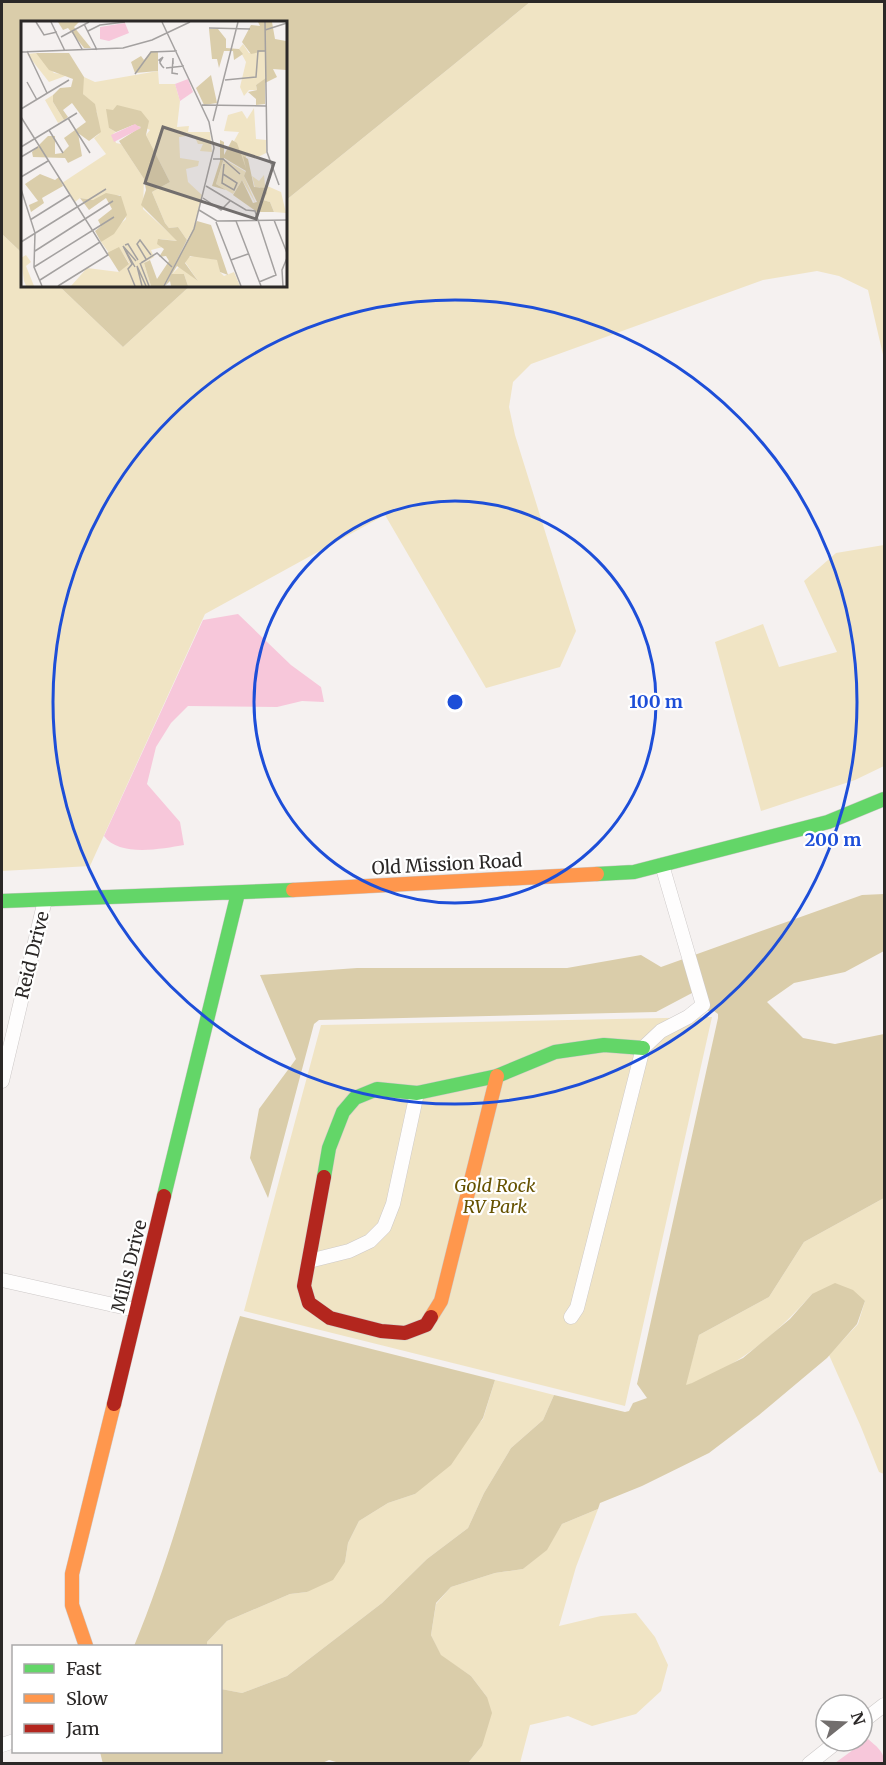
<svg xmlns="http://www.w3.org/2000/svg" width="886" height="1765" font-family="Merriweather,serif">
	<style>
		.green { fill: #f0e4c4 }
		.forest { fill: #dacdaa }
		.water { fill: #f7c7da }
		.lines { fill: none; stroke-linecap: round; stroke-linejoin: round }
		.street-casing { stroke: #cdc9c8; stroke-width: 15 }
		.fast-casing { stroke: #cdc9c8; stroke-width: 15 }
		.slow-casing { stroke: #cdc9c8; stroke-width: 15 }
		.jam-casing { stroke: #cdc9c8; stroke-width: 15 }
		.street { stroke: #fefdfd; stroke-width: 14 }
		.fast { stroke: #63d668; stroke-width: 14 }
		.slow { stroke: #ff974d; stroke-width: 14 }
		.jam { stroke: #b3261e; stroke-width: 14 }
		.ring { fill: none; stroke: #1d4ed8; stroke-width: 3 }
		.labels { text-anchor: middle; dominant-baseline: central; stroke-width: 4.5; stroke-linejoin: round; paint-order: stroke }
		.street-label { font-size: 18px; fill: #2b2827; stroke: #fff }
		.park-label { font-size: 18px; font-style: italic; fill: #665200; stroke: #fff }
		.inset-road { fill: none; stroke: #a4a1a0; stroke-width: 1.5 }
		.view { fill: #726e6d; fill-opacity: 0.15; stroke: #726e6d; stroke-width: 3 }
		.inset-edge { fill: none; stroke: #2b2827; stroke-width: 3 }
		.centre { fill: #1d4ed8; stroke: #fff; stroke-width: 3 }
		.ring-label { font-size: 18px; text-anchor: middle; font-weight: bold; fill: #1d4ed8; stroke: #fff; stroke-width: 4.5; stroke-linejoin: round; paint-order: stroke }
	</style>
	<rect width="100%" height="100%" fill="#f5f1f0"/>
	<!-- green -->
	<path class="green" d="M530,2h354v357l-16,-69 -29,-14 -22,-5 -54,9 -232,84 -18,18 -4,25 6,28 61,196 -16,36 -74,21 -101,-173 -180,99 -115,252 -88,5v-637l20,19v32h36l65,62 68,-62h94v-84l167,-135z
		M884,545v221l-29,14 -94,31 -46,-169 48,-18 16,43 58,-15 -33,-71 32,-28z
		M712,1017l-87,389 -381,-95 77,-286z
		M884,1198v276l-5,-2 -18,-45 -32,-72 29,-31 7,-23 -53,-7c-34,39 -76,75 -127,92l14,-51 70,-38 35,-55z
		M495,1380l59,15 -11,25 -32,28 -27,45 -16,35 -41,31 -45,44 -95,73 -45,17 -21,-4 -1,-43h-13v-4l20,-21 63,-27 17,-2 38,-30 3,-19 11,-22 29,-18 27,-9 68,-75z
		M598,1509l-22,58 -17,59 42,-10 35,-3 19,24 13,28 -7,26 -25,23 -44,12 -24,-10 -38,9 -10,38h-52l14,-17 5,-49 -16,-21 -30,-20 -10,-21 5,-31 15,-17 44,-14 28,-4 23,-19 16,-26z"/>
	<!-- forest -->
	<path class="forest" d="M2,2h528l-78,64 -167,135v-179h-263v231l-20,-19z
		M58,285h133l-68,62z
		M884,894v57l-39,21 -51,11 -27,19 36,36 32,6 49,-10v164l-80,44 -35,55 -70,38 -13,50 6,-2 51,-25 47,-39 22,-25 23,-11 18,7 12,11 -8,23 -30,34 -68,57 -50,38 -67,33 -42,17 -2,6 -36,15 -15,26 -24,19 -28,4 -44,14 -15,16 -5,32 10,20 30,21 16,21 5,16 -10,33 -14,17 -125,1 -14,-4 -9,4h-217l-3,-12h120l1,-63 21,4 45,-17 95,-73 45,-44 41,-31 16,-35 27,-45 32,-28 11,-25 71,17 4,-1 4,-8 14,-5 -10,-14 81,-366v-4l-4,-3h-10l-12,-18 -36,19 -337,8 -5,4 -46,174 -18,-40 9,-49 37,-50 -36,-84 97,-7h210l74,-13 20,12 201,-72z
		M240,1316l255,64 -12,38 -32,47 -36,29 -27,9 -29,18 -11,22 -3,19 -12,18 -26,12 -17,2 -63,27 -20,21v4h-73c44,-106 70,-220 106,-330z"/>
	<!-- water -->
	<path class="water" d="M238,614l53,51 30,22 3,15 -22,-1 -25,6 -89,-1 -17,17 -15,24 -9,37 33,38 4,23c-23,4 -65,12 -80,-9l99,-216z
		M868,1739c8,7 17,13 16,24h-49z"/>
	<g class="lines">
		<!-- street casing -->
		<g class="street-casing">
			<path id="street" d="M2,1081l43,-181
				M309,1261l40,-10 21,-10 14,-14 9,-23 24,-111
				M2,1280l134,30
				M571,1317l6,-9 66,-260 18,-17 27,-14 15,-12 -41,-140
				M862,1722l22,-17
				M2,1745l12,-4
				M809,1764l29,-23"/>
		</g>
		<!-- fast casing -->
		<g class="fast-casing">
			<path id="fast" d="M597,874l37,-2 194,-50 56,-23
				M2,901l291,-11
				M324,1177l5,-29 14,-36 12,-14 22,-9 40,4 80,-17 58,-24 49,-7 39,3
				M164,1196l74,-303"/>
		</g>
		<!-- slow casing -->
		<g class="slow-casing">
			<path id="slow" d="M293,890l304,-16
				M431,1317l10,-16 56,-225
				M86,1646l-14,-41v-31l42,-170"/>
		</g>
		<!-- jam casing -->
		<g class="jam-casing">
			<path id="jam" d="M324,1177l-20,109 5,17 21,15 51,13 24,2 21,-8 5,-8
				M114,1404l50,-208"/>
		</g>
		<!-- street -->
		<use href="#street" class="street"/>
		<!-- fast -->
		<use href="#fast" class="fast"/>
		<!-- slow -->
		<use href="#slow" class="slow"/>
		<!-- jam -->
		<use href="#jam" class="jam"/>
	</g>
	<!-- distance rings -->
	<g class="ring">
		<circle cx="455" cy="702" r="201"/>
		<circle cx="455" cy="702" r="402"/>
	</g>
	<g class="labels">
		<!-- street labels -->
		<g class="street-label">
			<text transform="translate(447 864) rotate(-3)">Old Mission Road</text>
			<text transform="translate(32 955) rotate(-76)">Reid Drive</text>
			<text transform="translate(129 1266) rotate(-76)">Mills Drive</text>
		</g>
		<!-- park labels -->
		<g class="park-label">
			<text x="495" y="1185">Gold Rock<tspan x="495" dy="21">RV Park</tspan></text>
		</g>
	</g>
	<!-- overview -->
	<g transform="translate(21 21)">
		<rect width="266" height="266" fill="#f5f1f0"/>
		<path d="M222,23l6,9 16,-3 1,29 -10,6 1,5h-8l-5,6 -4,-9 6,-25 -7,-13zM15,32l18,20 14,2 -19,7 -22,-28zM137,50l1,13h16l5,17 -3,26 12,-1 -1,6h22l2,20 -12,-1 3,-7h-5l-4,-9 -15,2 1,21 19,3 -1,5 -12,3 2,13 14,13 -8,33 -7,12 -9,-13 -9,1 -4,-5 -13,-31 18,-10 -24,-47 4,-5 -40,-19 -1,17 7,4 -3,2 3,9 5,1 23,35 -1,30 35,32 -18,-2 3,8 -12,3 3,7 -10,6 7,23h-80l16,-18 32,4 10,-9 -10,-15 -10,5 -8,-11 25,-23 -6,-24 -27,5 -13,-2 -5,4 -13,-19 44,-29 -12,-16 5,-4 -2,-22 -14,-18 -2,-12 3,-5 11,5zM32,74v7l11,18 -6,3 -13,-23zM233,87l2,31 10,1v13l-10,5 -10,-2v12l-12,-27 5,-9 -15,-1 4,-16 14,-4 5,8zM203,138l22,13 -2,4 12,28 -14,-24 -9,14 -17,-10zM243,154l1,10 16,7 5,21 -12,-1 -4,-10 -7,-2 -3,-13 -5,1 -3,-12 7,5zM5,234l5,7 -5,4 8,20h-8l-2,-5 -3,-23zM174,235l23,4 2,12 4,4 10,-4 6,14h-52l-4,-12h-12l8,-8 18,15 -13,-19 2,-5z" fill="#f0e4c4"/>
		<path d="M37,1h21l-5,5 17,21h-7l-16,-20 -5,2zM237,1h14l3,17 11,2v29l-13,-1 4,8 -12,6v21l-9,1v-6l-8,-7 9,-2 -1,-5 10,-7 -1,-27 -14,3 -9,-12 9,-17 9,1zM188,8h9l8,10v9l13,1 4,5 -9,6 -1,-9h-9l-5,17 -2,-9h-5zM130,30h7v20l-23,2 -4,-11 10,-6 3,4zM15,32h33l15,24 -1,17 12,10 6,28 -12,9 -11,-8 4,23 -14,7 -3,-5 -32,-1 -1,-5 16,-16h7v18l7,-1 7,-7 -5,-8 22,-16 -14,-19 -9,7 5,7 -4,3 -11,-18v-7l7,-7 11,-1 2,-8 -24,-9zM190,54l6,28 -13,2 -8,-17zM96,84l24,6 8,10 -3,14 24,47 -18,10 13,31 4,5 9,-1 9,13 -23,46h-13l-7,-23 6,-3 7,19 12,-18 -3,-5 -7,1 5,-8 -7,-5 1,-5 19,2 -36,-36 5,-15 -2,-11 -25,-38 22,-14 -8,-2 -17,7 -7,-4 -3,-19 7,1zM199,119l4,2v13l8,-15 5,3 9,25 -3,-12 5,3 6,28 11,1 2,5 -4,7 7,2 4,10h-17l-24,-17 9,-15 11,23 4,-1 -13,-26 2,-5 -22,-13 -8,26 10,6 -14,-4 8,-25zM19,153l15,6 4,-3 4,9 -21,12 2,5 -13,9 -2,-7 9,-4 -13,-17zM85,172l15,3 6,19 -13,19 -13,8 -6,-11 6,-5 -3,-6 14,-11 -6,-11 -17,12 -9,-12 13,2zM176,200l14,4 17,50 -8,-3 -3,-12 -27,-4 -5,7 13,18 -21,-15 -5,8h12l4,12h-17l-1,-5 -5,5zM98,226l10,17 -10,8 -12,-19z" fill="#dacdaa"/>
		<path d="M104,2l4,10 -20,8 -9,-2v-12zM167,58l5,13 -13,9 -5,-17zM114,103l6,4 -27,14 -3,-7z" fill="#f7c7da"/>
		<path class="inset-road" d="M15,1l8,13 13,-3M30,1l14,29M141,1l47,100 5,26 -20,81 -30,57M244,1l2,130 12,33M63,3l13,26M188,7l41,1M244,9l22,-7M51,10l10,18M67,10l12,-6 25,-3M40,16l28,-15M6,30l20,42M0,31l102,-4 29,-8 38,-18M139,41l3,-5 -4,3 1,1v2l2,3 2,2M152,43v-6l-1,15 6,1M145,47l18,-2M114,53l16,-22 26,-1M204,59l31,-3 2,-26h7M6,61l10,18M181,84l64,1M0,88l48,-29M0,96l87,138 -50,31M47,97l22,35M192,100l25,-99M28,109l14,23M0,126l56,-34M0,136l17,-10M192,138h10l17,15M202,153l14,9 -3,7 -12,-7 2,-19M0,156l27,-16M185,165l40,24 9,1 21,64 -17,7M0,168l14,44 -1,34 8,19M182,177l18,12 9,-9M178,189l18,11 70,-1M9,199l40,-25M253,199l13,33M215,200l25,65M195,201l25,64M0,221l85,-53M104,224l3,-1 10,16M102,225l9,18M14,230l78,-50M125,238l-9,-15 3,-4 11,15M210,239l17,-6M112,242l-5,6 7,17M119,242l9,23M120,242l16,-10 15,14M13,246l80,-50M114,246l-12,-21 13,15M19,259l60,-38M121,265l-5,-20 9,20M262,265l-1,-16 5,-12"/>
		<path class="view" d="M142,106l111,36 -18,56 -111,-36z"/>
		<rect width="266" height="266" class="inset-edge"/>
	</g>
	<circle cx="455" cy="702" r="9" class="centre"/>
	<g class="ring-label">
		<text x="656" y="708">100 m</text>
		<text x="833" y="846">200 m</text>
	</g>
	<!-- border -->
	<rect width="886" height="1765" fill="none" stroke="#2b2827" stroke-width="6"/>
	<!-- legend -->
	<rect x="12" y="1645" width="210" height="108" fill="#ffffff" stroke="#aaa9a9" stroke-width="1.5"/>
	<rect x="24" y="1664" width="30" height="9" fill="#63d668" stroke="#aaa9a9" stroke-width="1.5"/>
	<text x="66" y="1675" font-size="18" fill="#2b2827">Fast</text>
	<rect x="24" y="1694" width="30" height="9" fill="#ff974d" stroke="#aaa9a9" stroke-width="1.5"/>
	<text x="66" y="1705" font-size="18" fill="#2b2827">Slow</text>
	<rect x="24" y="1724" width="30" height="9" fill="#b3261e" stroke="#aaa9a9" stroke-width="1.5"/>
	<text x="66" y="1735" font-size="18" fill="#2b2827">Jam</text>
	<!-- north arrow -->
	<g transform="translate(844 1723) rotate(72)"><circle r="28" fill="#ffffff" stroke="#aaa9a9" stroke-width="1.5"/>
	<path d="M0-4.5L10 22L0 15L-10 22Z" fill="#726e6d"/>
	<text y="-9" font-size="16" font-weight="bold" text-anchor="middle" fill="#2b2827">N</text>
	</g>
</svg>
